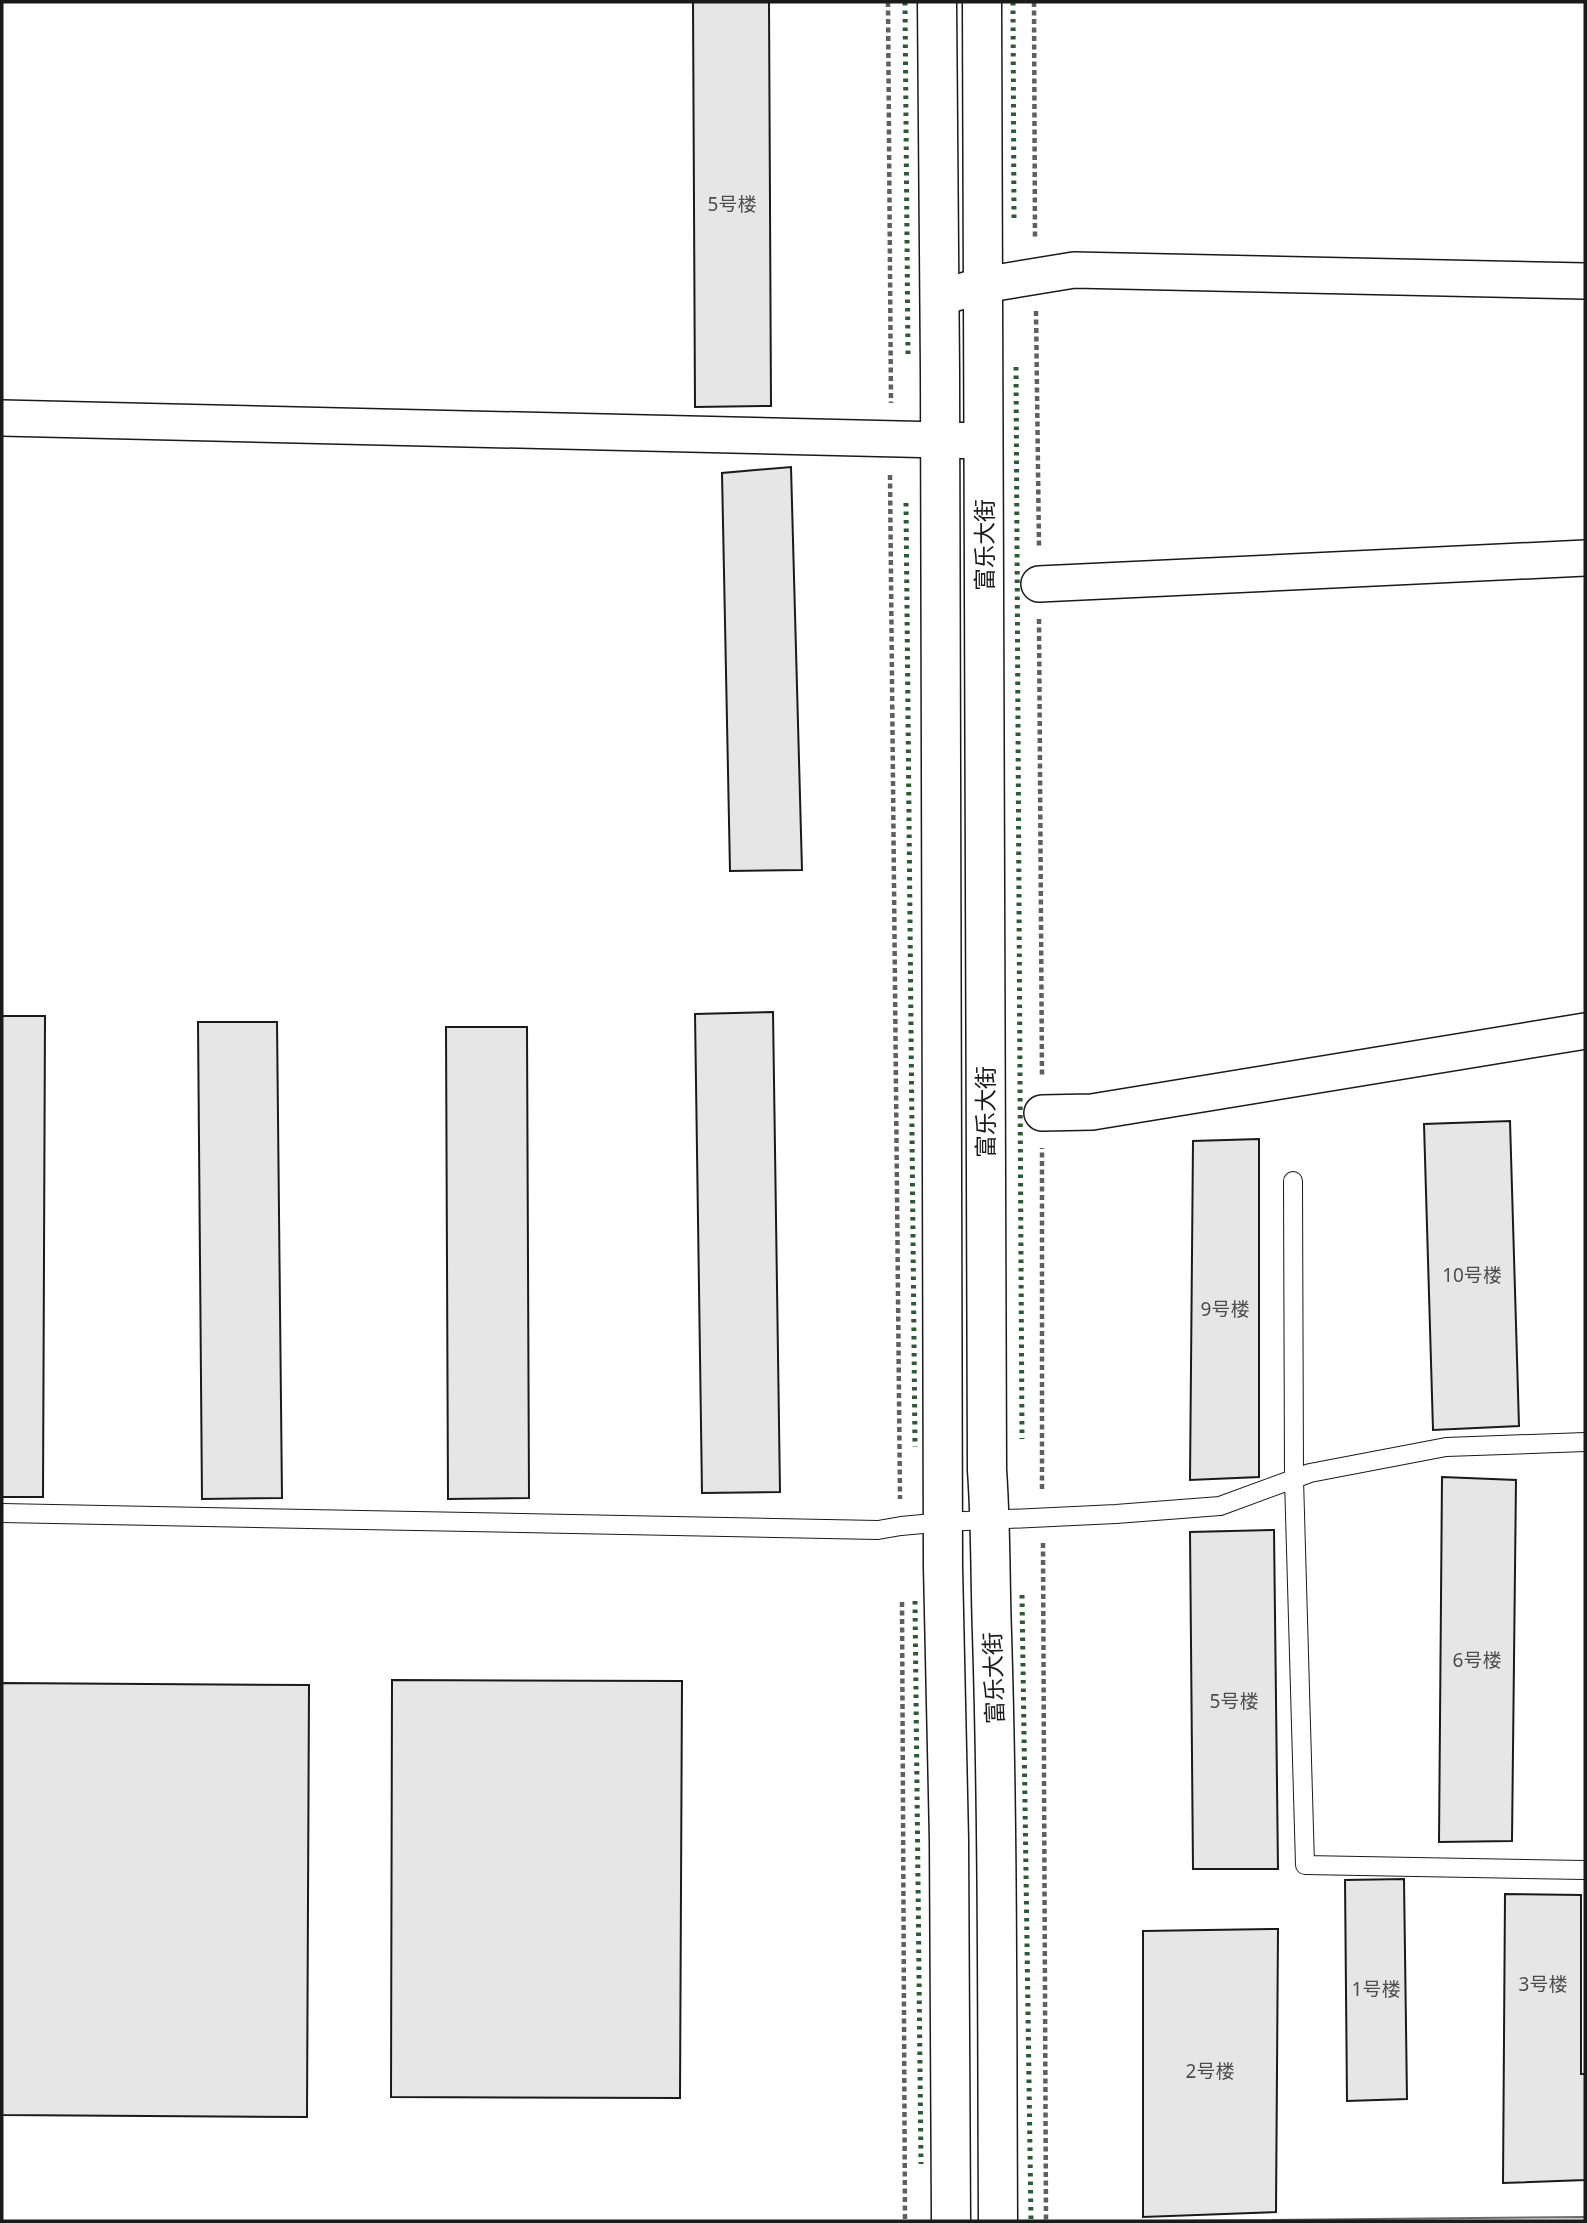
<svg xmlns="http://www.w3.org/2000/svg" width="1587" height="2223" font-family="'Noto Sans','Noto Sans SC',sans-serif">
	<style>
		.parking { fill: #ededed; stroke: #6a6a6a; stroke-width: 2 }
		.building { fill: #e6e6e6; stroke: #1a1a1a; stroke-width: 2 }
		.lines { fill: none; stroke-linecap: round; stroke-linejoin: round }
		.service-casing { stroke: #1a1a1a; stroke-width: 20 }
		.minor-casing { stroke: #1a1a1a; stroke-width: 38 }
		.secondary-casing { stroke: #1a1a1a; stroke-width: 41 }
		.path { stroke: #5f5f5f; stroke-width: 4.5; stroke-dasharray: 5 3.5; stroke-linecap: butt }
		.service { stroke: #fff; stroke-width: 18 }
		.minor { stroke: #fff; stroke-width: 35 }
		.secondary { stroke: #fff; stroke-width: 38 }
		.hedge { stroke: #2b5a34; stroke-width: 5; stroke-dasharray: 3.5 5; stroke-linecap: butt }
		.labels { text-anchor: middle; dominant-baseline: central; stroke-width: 5; stroke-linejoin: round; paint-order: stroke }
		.number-label { font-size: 19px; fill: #4d4d4d }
		.street-label { font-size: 23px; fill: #1a1a1a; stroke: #fff }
	</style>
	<rect width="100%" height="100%" fill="#fff"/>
	<!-- parking -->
	<path class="parking" d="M1585,2217v4h-418z"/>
	<!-- building -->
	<path class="building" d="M693,2h76l2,404 -76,1z
		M791,467l11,403 -72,1 -8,-398z
		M773,1012l7,480 -78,1 -7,-479z
		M2,1016h43l-2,481h-41z
		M198,1022h79l5,476 -80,1z
		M446,1027h81l2,471 -81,1z
		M1510,1121l9,305 -86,4 -9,-306z
		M1259,1139v338l-69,3 3,-339z
		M1442,1477l74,3 -4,361 -73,1z
		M1274,1530l4,339h-85l-3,-337z
		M392,1680l290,1 -2,417 -289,-1z
		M2,1683l307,2 -2,432 -305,-2z
		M1404,1879l3,220 -60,2 -2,-221z
		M1505,1894l76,1v179h4v106l-82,3z
		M1278,1929l-2,283 -133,5v-286z"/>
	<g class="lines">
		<!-- service casing -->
		<g class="service-casing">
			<path id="service" d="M1293,1181l1,298 11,386 280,5
				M2,1513l876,17 23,-4 43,-4 172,-8 104,-8 90,-33 136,-26 139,-5"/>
		</g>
		<!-- minor casing -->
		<g class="minor-casing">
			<path id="minor" d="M939,298l44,-13 91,-15 511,11
				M2,418l982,23
				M1039,584l546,-26
				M1042,1113l50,-1 493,-81"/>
		</g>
		<!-- secondary casing -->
		<g class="secondary-casing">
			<path id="secondary" d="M937,2l3,370 3,1195 6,273 2,381
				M982,2l5,1468c4,55 3,109 5,164 6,196 5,392 6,587"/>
		</g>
		<!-- path -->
		<path class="path" d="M888,2l3,401
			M1034,2l1,237
			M1036,311l3,236
			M890,475l10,1024
			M1039,619l3,457
			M1042,1489v-341
			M1043,1543l3,678
			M902,1602l3,619"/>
		<!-- service -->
		<use href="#service" class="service"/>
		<!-- minor -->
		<use href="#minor" class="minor"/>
		<!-- secondary -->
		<use href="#secondary" class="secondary"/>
		<!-- hedge -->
		<path class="hedge" d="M905,2l3,356
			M1013,2l1,217
			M1016,367l6,1072
			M906,503l9,944
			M1022,1595l9,626
			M915,1601l6,563"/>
	</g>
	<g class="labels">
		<!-- number labels -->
		<g class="number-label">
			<text x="732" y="204">5号楼</text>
			<text x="1472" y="1275">10号楼</text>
			<text x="1225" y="1309">9号楼</text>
			<text x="1477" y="1660">6号楼</text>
			<text x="1234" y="1701">5号楼</text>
			<text x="1543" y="1984">3号楼</text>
			<text x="1376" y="1989">1号楼</text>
			<text x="1210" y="2071">2号楼</text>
		</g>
		<!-- street labels -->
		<g class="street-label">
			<text transform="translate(984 545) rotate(-90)">富乐大街</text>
			<text transform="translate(985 1112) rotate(-90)">富乐大街</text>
			<text transform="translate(993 1678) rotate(-92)">富乐大街</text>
		</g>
	</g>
	<!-- border -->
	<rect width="1587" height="2223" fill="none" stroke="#1a1a1a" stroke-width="7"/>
</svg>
